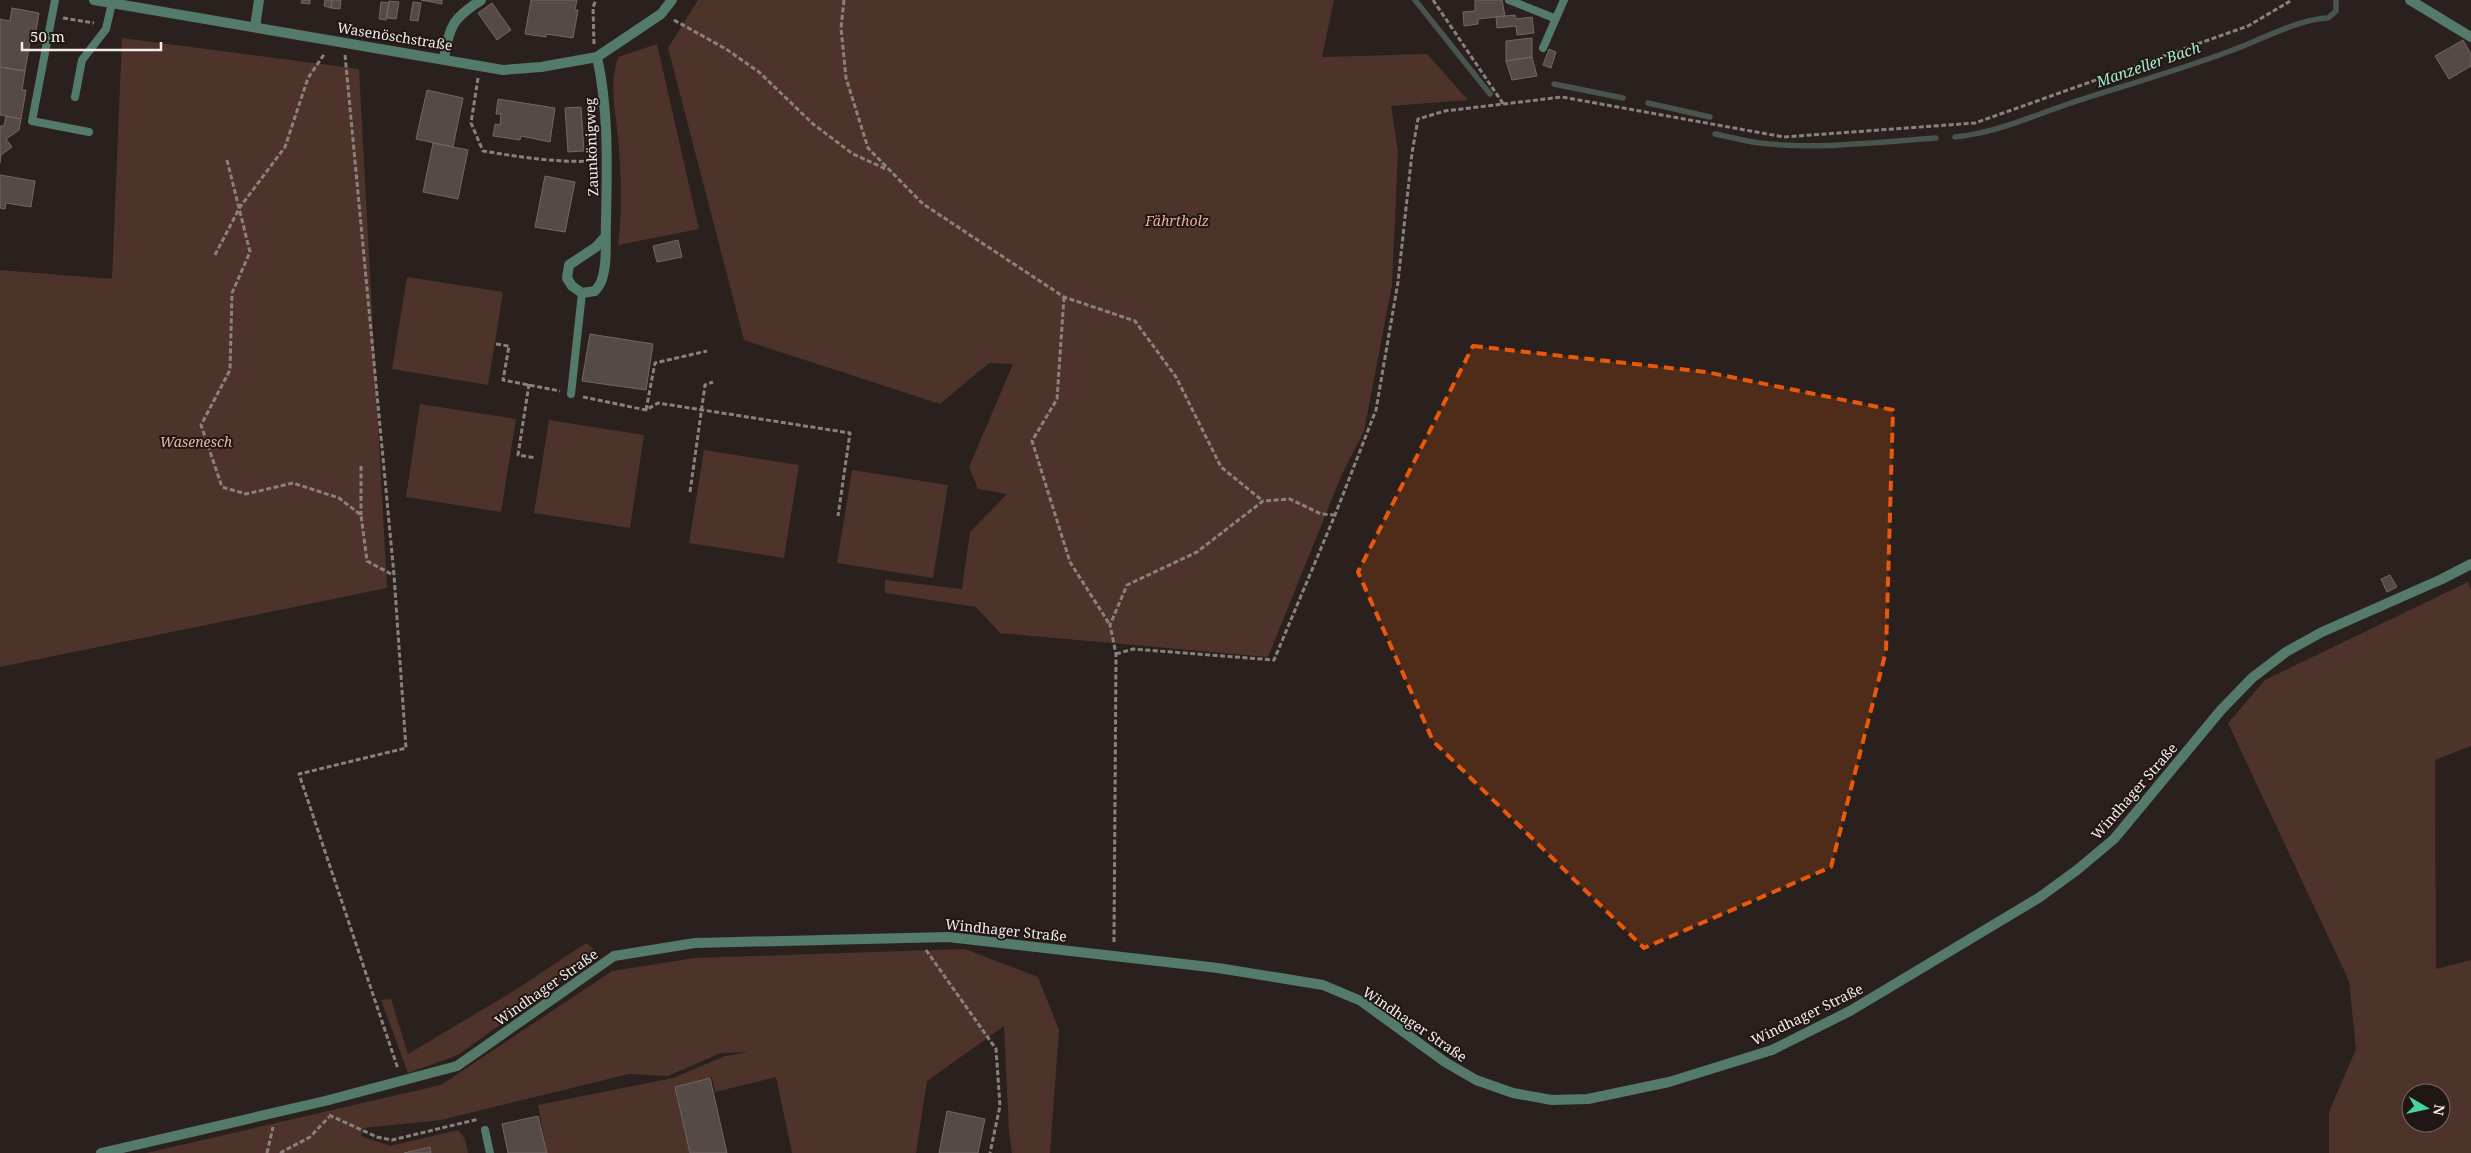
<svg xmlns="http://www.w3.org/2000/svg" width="2471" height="1153" font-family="'Noto Serif',serif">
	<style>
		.green { fill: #4e332a; fill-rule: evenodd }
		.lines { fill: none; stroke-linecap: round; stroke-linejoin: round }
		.stream { stroke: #49544c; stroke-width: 5.5 }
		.building { fill: #554a46; stroke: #736764 }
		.path { stroke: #8a817e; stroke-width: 3; stroke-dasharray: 5 2.5; stroke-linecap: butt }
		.lane { stroke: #547a69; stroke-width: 8 }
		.street { stroke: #547a69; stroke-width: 10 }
		.marked { fill: #e8590c; fill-opacity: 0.2; stroke: #e8590c; stroke-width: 4; stroke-dasharray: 10 6; stroke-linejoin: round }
		.labels { text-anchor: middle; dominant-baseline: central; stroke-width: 4; stroke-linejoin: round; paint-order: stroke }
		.street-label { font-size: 14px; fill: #f3ece9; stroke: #201714 }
		.park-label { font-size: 14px; font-style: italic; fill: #efaf9a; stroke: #201714 }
		.water-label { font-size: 15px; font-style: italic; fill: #a5eacb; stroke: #201714 }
	</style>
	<rect width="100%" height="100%" fill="#2a201d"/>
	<!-- green -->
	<path class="green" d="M698,0h636l-12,57 105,-3 41,46 -77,6 7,46 -6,133 -28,146 -22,43 -74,183 -268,-24 -24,-26 -91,-14v-13l77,9 8,-57 37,-38 -29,-5 -9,-22 44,-103 -24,-1 -49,41 -196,-64 -76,-292z
		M122,38l237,31 28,519 -387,79v-397l112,9z
		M657,44l42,185 -81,16c5,-36 3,-72 0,-108 -3,-30 -9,-50 0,-80z
		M407,277l96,15 -15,93 -96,-16z
		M420,404l96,15 -15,93 -95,-15z
		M549,420l95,15 -14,93 -96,-15z
		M704,450l95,15 -15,93 -95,-15z
		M852,470l96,15 -15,93 -96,-15z
		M2468,582l3,8v156l-36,14 1,209 35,-9v193h-142v-41l27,-63 -7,-68 -121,-258 37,-43zM2411,1093h30v30h-30z
		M586,943l13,10 -141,102 -50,18 -27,-73 10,-1 17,55 109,-65z
		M965,949l73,28 21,53 -9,123h-38l-3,-21 -5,-106 -77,55 -11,72h-124l-16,-76 -61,15 -3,-15 -37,10 15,66h-143l-9,-48 135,-27 52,-22 23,-4 -27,1 -53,23 -39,-2 -188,46 -78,8 -2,8 29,10 68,-16 7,9 3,14h-37l-2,-6 -25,6h-258l295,-68 171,-114 82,-13z"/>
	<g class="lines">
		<!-- stream -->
		<path class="stream" d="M1415,0l75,94
			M1554,84l69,14
			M1648,103l62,14
			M1715,134c15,3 30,7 45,9 58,7 118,-1 176,-5
			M1955,137c40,-4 75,-20 113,-33 56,-19 114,-34 170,-56 23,-9 65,-30 90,-30l8,-7v-11"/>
	</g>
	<!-- building -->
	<path class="building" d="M302,0h8v4l-9,-1z
		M325,0h7l-1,8 -7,-2z
		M332,0h9l-1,9 -9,-1z
		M421,0h21v4z
		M531,0h46l-2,10h3l-5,28 -27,-4v3l-21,-3z
		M1475,0h27l3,16 -27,3v5l-14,2 -1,-14 12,-1z
		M389,1l10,1 -3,17 -9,-1z
		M381,2l8,1 -3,17 -7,-1z
		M413,2l8,1 -3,18 -8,-1z
		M492,3l19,27 -14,10 -19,-27z
		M12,8l27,5 -4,24 -4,-1 -6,35 -25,-4v-48l10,2z
		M1515,15l1,4 16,-2 2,16 -17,2 -1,-9 -19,2 -1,-11z
		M1532,38v19l-26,4v-20z
		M2463,40l8,14v12l-22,13 -14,-23z
		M1549,49l7,3 -5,16 -8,-3z
		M1532,57l5,19 -25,4 -6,-19z
		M0,67l25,4 -3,19h4l-5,29 -21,-4z
		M427,90l36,8 -10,49 -37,-8z
		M498,99l57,9 -5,34 -29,-6 -1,4 -27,-4 2,-12 5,1 1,-11h-5z
		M581,107l3,44 -16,1 -3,-44z
		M6,116l15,3 -2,11 -13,9 6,8 -11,8 -1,8v-37h4z
		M433,143l35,7 -10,49 -35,-7z
		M0,175l35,6 -4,26 -25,-4 -1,6 -5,-1z
		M545,176l30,6 -10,50 -30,-5z
		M678,240l4,17 -25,5 -4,-16z
		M590,334l63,10 -7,46 -64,-9z
		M2390,575l7,12 -10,5 -6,-13z
		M710,1078l17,75h-37l-15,-66z
		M947,1111l38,8 -7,34h-39z
		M538,1116l9,37h-39l-6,-29z
		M430,1147l1,6h-27z"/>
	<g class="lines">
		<!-- path -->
		<path class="path" d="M844,0l-3,28 5,50 22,70 55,56 141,93 71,24 41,56 45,90 42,34
			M1433,0l71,105
			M63,18l31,5
			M674,20l52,29 33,23 54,52 40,30 33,15
			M594,44l-1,-37 3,-7
			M345,55l49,520 12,173 -107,26 99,295
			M478,78l-7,45 12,28c37,6 75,12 112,10
			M227,160l23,92 -18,41 -2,77 -29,55 21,62 24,7 47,-11 46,15 22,17 6,46 26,14
			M215,255l25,-48 45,-60 23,-69 17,-25
			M1064,297l-7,102 -25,42 38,121 40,63
			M496,344l13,2 -6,34 57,11
			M529,384l-11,71 18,3
			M583,397l63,13 12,-7 192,30 -12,83
			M646,410l9,-47 52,-12
			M361,466v49
			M690,492l15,-107 8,-3
			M1116,654l17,-5 141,11 61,-145 41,-105 22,-128 14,-129 6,-34 27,-8 117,-14 222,40 191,-14 273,-97 44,-26
			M1114,942l2,-288 -6,-29 17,-40 70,-33 66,-51 27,-2 31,15 14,1
			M926,950l70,99 4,57 -10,47
			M329,1115l48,22 15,3 87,-21
			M267,1153l6,-26
			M280,1153l30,-16 19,-20"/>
		<!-- lane -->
		<path class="lane" d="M55,0l-23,121 57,11
			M1509,0l45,18
			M1543,48l21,-48
			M75,97l7,-37 24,-31 6,-26
			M571,394l11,-101
			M485,1130l5,23"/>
		<!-- street -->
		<path class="street" d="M94,0l409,70 38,-3 56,-10 64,-43 11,-14
			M2410,0l61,37
			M255,27l4,-27
			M597,57c12,54 10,110 9,164 -1,19 2,43 -5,61 -1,3 -4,6 -6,9l-13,2 -10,-7 -5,-8 2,-13 27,-18 9,-10
			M444,58c7,-34 7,-38 37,-58
			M101,1153l224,-52 132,-35 157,-110 81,-13 253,-6 270,31 105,17 38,16 84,61 31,18 37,13 39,7 36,-1 81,-17 103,-32 78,-39 190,-114 37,-27 37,-31 107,-129 31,-32 34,-26 36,-20 120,-53 29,-15"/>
	</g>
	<!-- marked area -->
	<path class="marked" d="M1473,346l233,26 187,38 -7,241 -55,216 -187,81 -211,-207 -75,-169z"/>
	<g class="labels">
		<!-- street labels -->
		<g class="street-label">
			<text transform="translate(395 36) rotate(9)">Wasenöschstraße</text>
			<text transform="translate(591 147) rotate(-92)">Zaunkönigweg</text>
			<text transform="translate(2134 791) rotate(-49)">Windhager Straße</text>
			<text transform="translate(1006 930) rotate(6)">Windhager Straße</text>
			<text transform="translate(546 987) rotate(-35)">Windhager Straße</text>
			<text transform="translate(1807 1014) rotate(-26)">Windhager Straße</text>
			<text transform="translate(1415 1024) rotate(34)">Windhager Straße</text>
		</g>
		<!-- park labels -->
		<g class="park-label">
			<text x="1177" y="220">Fährtholz</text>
			<text x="196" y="441">Wasenesch</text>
		</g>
		<!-- water labels -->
		<g class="water-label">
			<text transform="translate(2148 64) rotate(-19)">Manzeller Bach</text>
		</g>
	</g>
	<!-- north arrow -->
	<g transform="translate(2426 1108) rotate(99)"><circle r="24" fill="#201714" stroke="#746c69"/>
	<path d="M0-4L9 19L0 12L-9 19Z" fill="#43d4a0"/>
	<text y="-8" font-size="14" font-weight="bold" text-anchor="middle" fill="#f3ece9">N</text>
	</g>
	<!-- scale -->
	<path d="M22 42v8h139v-8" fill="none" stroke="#f3ece9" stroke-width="2.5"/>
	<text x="30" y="42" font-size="15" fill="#f3ece9" stroke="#201714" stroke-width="4" paint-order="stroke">50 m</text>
</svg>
